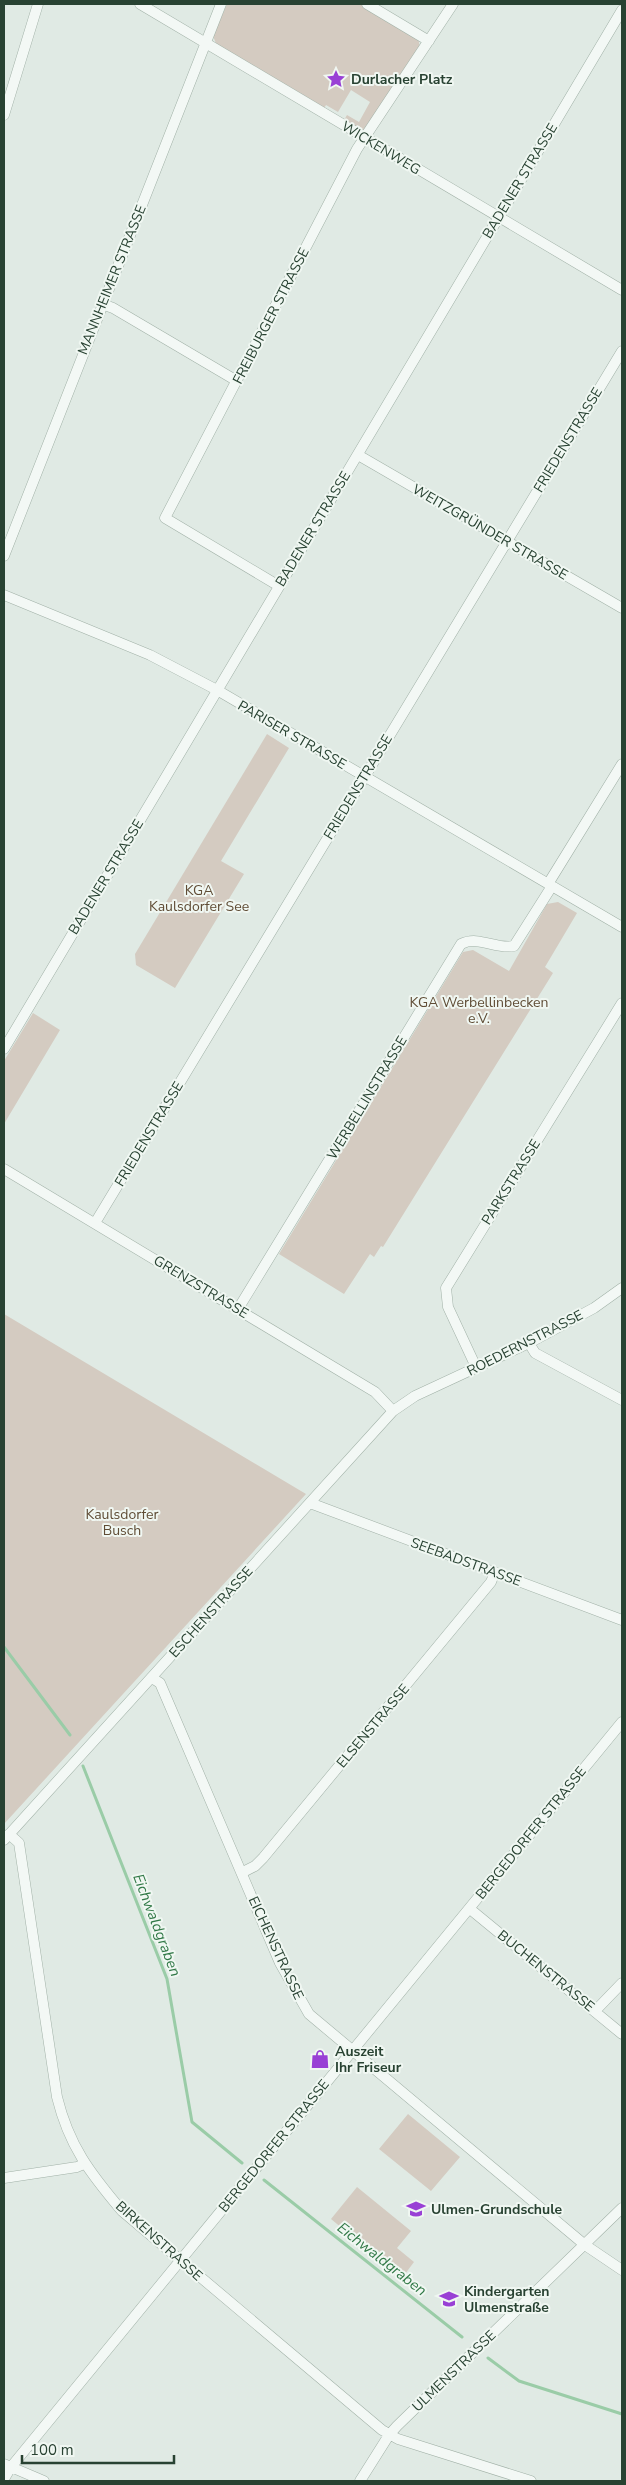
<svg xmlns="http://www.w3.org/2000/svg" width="626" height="2485" font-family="'Nunito Sans',sans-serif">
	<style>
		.green { fill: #d4cbc1 }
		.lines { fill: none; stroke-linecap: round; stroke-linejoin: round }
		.stream { stroke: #9acca7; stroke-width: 3 }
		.minor-casing { stroke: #a1b1a7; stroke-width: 11 }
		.minor { stroke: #f3f8f5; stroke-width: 10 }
		.labels { text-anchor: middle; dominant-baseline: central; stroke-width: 4; stroke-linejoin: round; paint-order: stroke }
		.poi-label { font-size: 14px; font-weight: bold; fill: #284232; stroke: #f0f7f2; text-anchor: start }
		.street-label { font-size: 14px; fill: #284232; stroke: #f0f7f2 }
		.park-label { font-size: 14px; fill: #5f4c35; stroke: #f0f7f2 }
		.water-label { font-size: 15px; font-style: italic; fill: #307846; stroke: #f0f7f2 }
	</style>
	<rect width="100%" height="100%" fill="#e0eae4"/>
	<!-- green -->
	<path class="green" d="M227,4h135l56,33 2,11 -52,81 -8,3 -17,-10 4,-7 12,7 11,-20 -19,-12 -13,22 -12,-7 -3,5 -106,-64 -4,-10z
		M267,734l22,14 -68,113 23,13 -69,114 -39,-23 -1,-11z
		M558,902l19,11 -32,54 8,6 -170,274 -2,-1 -7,11 -4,-3 -26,40 -65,-40 184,-302 10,-2 36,21 38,-67z
		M33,1013l27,17 -56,94v-63z
		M4,1314l302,180 -302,330z
		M408,2114l52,43 -29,34 -52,-42z
		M357,2187l54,44 -14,17 17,14 -12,16 -71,-59z"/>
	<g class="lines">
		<!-- stream -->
		<path class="stream" d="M4,1647l66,88
			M83,1766l84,213 25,143 50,41
			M264,2180l198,157
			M488,2358l31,23 103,33"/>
		<!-- minor casing -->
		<g class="minor-casing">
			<path id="minor" d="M140,4l482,286
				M367,4l62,37
				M4,115l34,-111
				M102,304l11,4 124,73
				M358,455l264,153
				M4,556l217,-552
				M279,586l-114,-68 192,-369 96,-145
				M4,595l146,60 67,35 405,237
				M548,884l74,-120
				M4,1049l618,-1039
				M4,1169l371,223 18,19
				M95,1223l527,-872
				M238,1309l223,-365c18,-9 35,6 53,2l38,-60
				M529,1343l6,10 87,47
				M476,1367l-28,-60 -2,-19 176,-285
				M310,1503l312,117
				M152,1678l8,5 120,280 29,51 276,231 37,25
				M9,1834l10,9 38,254c12,49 33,76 65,114l260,219 16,9 133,42
				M4,1840l389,-429 22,-15 114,-53 65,-35 28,-20
				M243,1872l12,-6 8,-8 228,-276 4,-10
				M470,1909l152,125
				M595,2011l27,-28
				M4,2178l73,-11 7,-3
				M4,2464l40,17
				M4,2479l7,-12 611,-745
				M360,2481l29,-46 8,-9 225,-218"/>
		</g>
		<!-- minor -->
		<use href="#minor" class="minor"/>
	</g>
	<!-- icons -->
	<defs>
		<g id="sight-bare" transform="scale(1.5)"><path d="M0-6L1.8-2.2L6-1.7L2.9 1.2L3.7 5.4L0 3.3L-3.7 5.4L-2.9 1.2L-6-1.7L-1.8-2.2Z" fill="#9940d5" stroke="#f0f7f2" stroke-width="2.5" paint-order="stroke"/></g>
		<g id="shop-bare" transform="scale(1.5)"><path d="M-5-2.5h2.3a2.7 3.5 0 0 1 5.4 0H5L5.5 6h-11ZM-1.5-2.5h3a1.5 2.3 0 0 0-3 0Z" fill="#9940d5" stroke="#f0f7f2" stroke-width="2.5" paint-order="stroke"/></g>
		<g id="school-bare" transform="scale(1.5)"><path d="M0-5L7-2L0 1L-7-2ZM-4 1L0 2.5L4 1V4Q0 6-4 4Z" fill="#9940d5" stroke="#f0f7f2" stroke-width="2.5" paint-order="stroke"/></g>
	</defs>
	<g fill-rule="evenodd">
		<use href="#sight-bare" x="336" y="79"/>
		<use href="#shop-bare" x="320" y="2059"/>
		<use href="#school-bare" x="416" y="2209"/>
		<use href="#school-bare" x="449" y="2299"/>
	</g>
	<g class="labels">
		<!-- poi labels -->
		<g class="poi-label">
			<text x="351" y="79">Durlacher Platz</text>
			<text x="335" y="2051">Auszeit<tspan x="335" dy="16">Ihr Friseur</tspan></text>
			<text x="431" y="2209">Ulmen-Grundschule</text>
			<text x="464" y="2291">Kindergarten<tspan x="464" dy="16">Ulmenstraße</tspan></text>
		</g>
		<!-- street labels -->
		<g class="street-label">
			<text transform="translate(381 148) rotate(31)">WICKENWEG</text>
			<text transform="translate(520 181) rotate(-59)">BADENER STRASSE</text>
			<text transform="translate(112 280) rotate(-68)">MANNHEIMER STRASSE</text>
			<text transform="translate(271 316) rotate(-63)">FREIBURGER STRASSE</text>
			<text transform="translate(568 440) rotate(-59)">FRIEDENSTRASSE</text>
			<text transform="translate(313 529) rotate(-59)">BADENER STRASSE</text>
			<text transform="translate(490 532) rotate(30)">WEITZGRÜNDER STRASSE</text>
			<text transform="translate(292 735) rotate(30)">PARISER STRASSE</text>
			<text transform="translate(358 787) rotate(-59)">FRIEDENSTRASSE</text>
			<text transform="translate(106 877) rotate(-59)">BADENER STRASSE</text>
			<text transform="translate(367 1098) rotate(-59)">WERBELLINSTRASSE</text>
			<text transform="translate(149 1134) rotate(-59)">FRIEDENSTRASSE</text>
			<text transform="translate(511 1182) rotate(-58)">PARKSTRASSE</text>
			<text transform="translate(201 1287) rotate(31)">GRENZSTRASSE</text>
			<text transform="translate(525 1343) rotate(-27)">ROEDERNSTRASSE</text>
			<text transform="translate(466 1562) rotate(20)">SEEBADSTRASSE</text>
			<text transform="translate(211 1612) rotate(-48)">ESCHENSTRASSE</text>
			<text transform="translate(373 1726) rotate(-50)">ELSENSTRASSE</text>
			<text transform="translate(531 1833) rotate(-51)">BERGEDORFER STRASSE</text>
			<text transform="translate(276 1948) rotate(65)">EICHENSTRASSE</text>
			<text transform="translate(546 1971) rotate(39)">BUCHENSTRASSE</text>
			<text transform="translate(274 2146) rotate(-51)">BERGEDORFER STRASSE</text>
			<text transform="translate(159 2241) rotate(42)">BIRKENSTRASSE</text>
			<text transform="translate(454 2371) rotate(-44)">ULMENSTRASSE</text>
		</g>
		<!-- park labels -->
		<g class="park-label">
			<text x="199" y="890">KGA<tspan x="199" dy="16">Kaulsdorfer See</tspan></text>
			<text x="479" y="1002">KGA Werbellinbecken<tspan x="479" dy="16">e.V.</tspan></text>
			<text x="122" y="1514">Kaulsdorfer<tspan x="122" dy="16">Busch</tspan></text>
		</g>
		<!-- water labels -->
		<g class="water-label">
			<text transform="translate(157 1925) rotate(69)">Eichwaldgraben</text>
			<text transform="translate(382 2259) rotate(38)">Eichwaldgraben</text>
		</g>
	</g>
	<!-- border -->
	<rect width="626" height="2485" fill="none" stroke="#284232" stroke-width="10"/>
	<!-- scale -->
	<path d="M22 2455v8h152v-8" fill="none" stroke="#284232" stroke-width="2.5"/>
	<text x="30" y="2455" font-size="15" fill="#284232" stroke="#f0f7f2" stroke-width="4" paint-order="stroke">100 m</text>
</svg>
